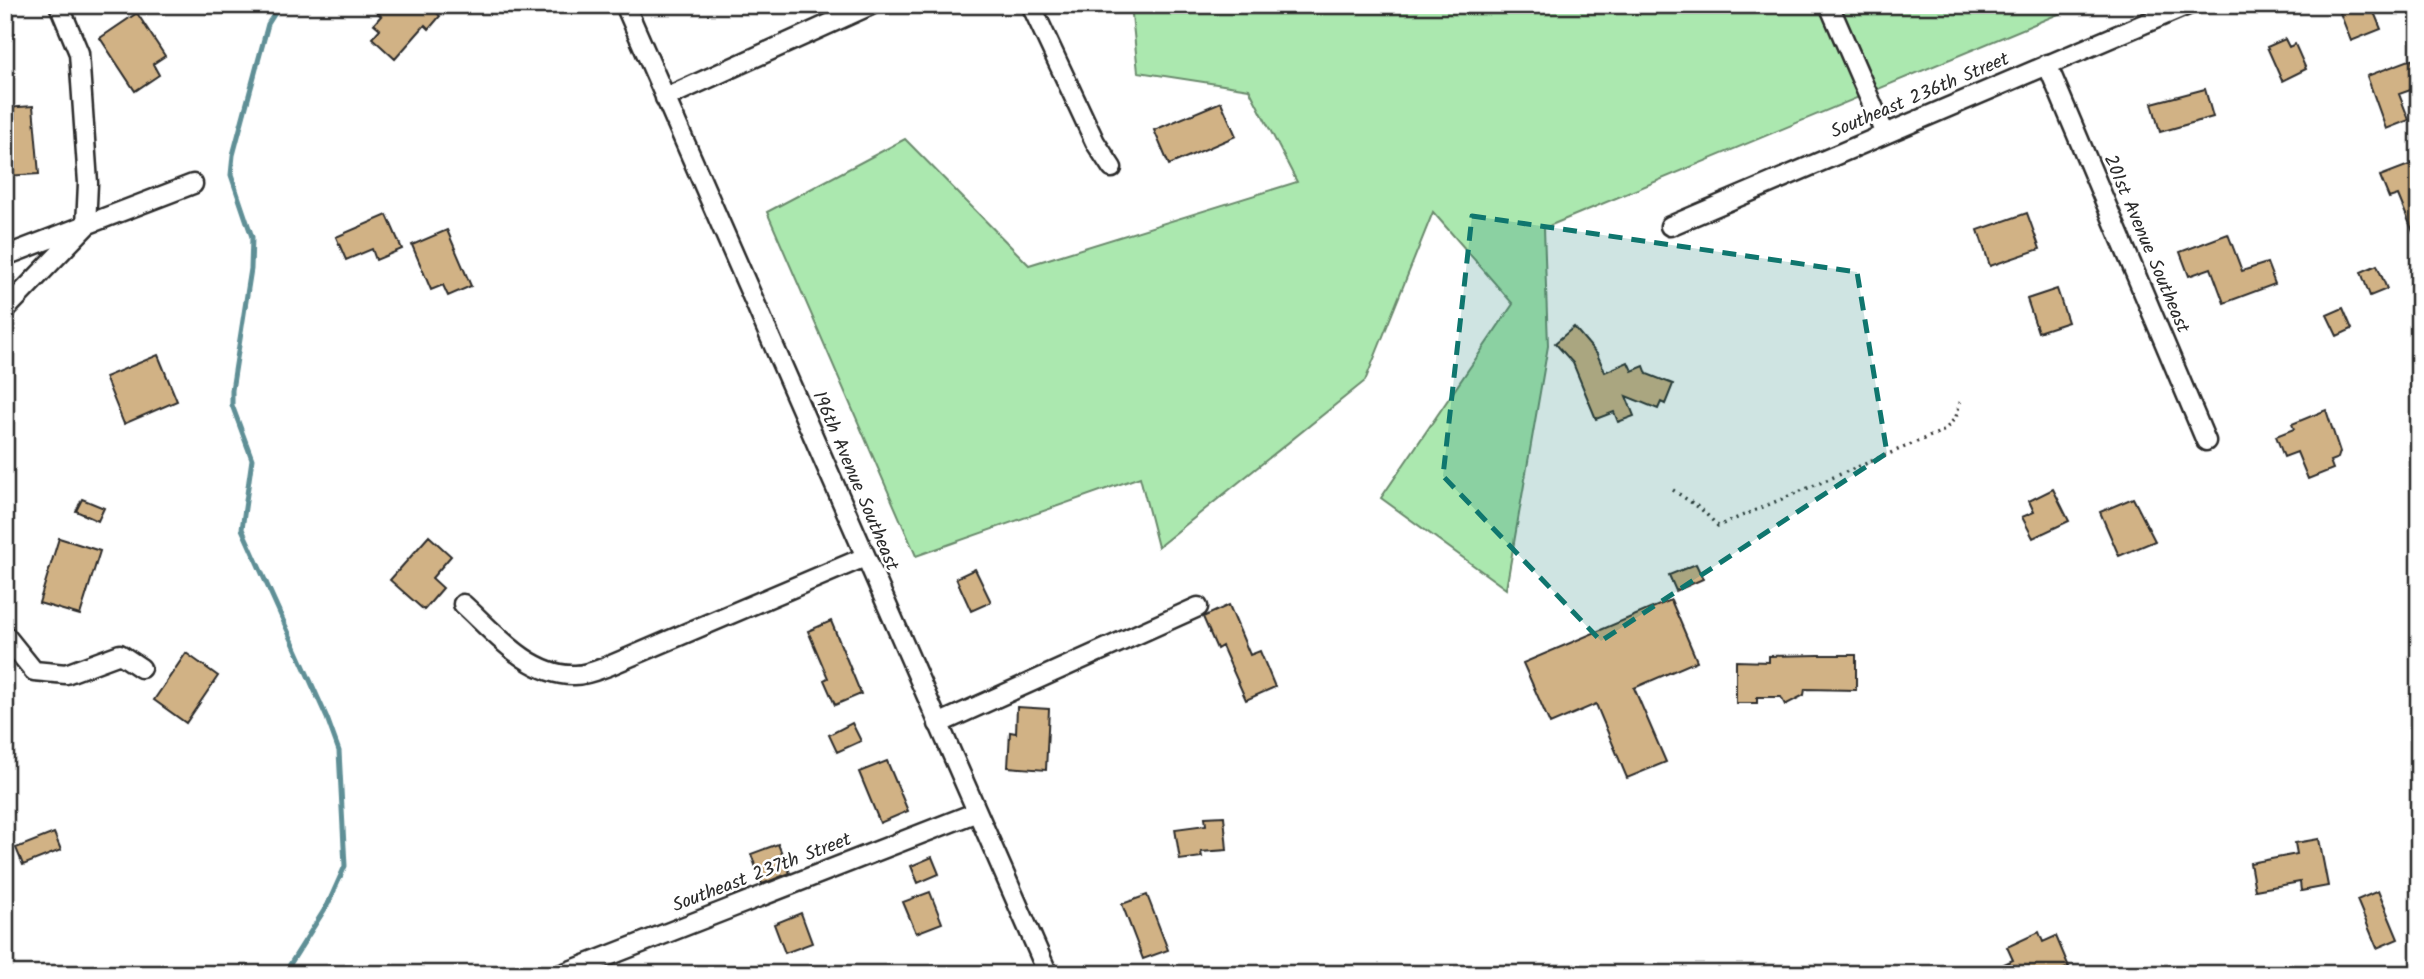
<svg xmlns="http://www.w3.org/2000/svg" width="2424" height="979" font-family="Kalam,sans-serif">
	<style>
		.green { fill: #abe8af; stroke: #6b8a6d; stroke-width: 2 }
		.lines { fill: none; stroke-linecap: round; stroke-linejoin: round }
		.stream { stroke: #5f8f96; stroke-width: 5 }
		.building { fill: #d1b285; stroke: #2b2b2b; stroke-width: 2 }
		.minor-casing { stroke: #2b2b2b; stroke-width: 23 }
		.path { stroke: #2b2b2b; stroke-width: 3.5; stroke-dasharray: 2 5; stroke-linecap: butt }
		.minor { stroke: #fff; stroke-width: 18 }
		.marked { fill: #0f766e; fill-opacity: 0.2; stroke: #0f766e; stroke-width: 5; stroke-dasharray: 14 9; stroke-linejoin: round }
		.labels { text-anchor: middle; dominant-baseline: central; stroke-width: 5; stroke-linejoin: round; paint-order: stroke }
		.street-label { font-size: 19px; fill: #2b2b2b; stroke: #fff }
	</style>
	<rect width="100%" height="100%" fill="#fff"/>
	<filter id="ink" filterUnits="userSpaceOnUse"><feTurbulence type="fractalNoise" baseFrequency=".0143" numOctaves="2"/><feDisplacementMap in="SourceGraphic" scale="14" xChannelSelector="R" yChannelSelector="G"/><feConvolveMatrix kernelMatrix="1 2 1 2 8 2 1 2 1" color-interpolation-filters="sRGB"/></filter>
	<g filter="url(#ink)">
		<!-- green -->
		<path class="green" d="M1131,5h949l-536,223 4,118 -42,243 -125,-91 132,-194 -80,-92 -68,169 -207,166 -18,-70 -224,79 -149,-344 138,-73 124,126 268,-83 -48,-93 -111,-17z"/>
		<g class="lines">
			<!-- stream -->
			<path class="stream" d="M280,5l-12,19 -35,131 -2,20 21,62 -1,32 -19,121v15l20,54 -10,70 85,189 12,33 6,115 -17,38 -44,70"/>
		</g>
		<!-- building -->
		<path class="building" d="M384,5h45l11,11 -11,13 -4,-4 -30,34 -23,-21 8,-9 -6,-5 7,-8 -4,-4z
			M2337,5h34l10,24 -30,12z
			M137,13l28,43 -12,8 6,11 -24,16 -35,-53z
			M2285,39l4,8 6,-3 11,25 -24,12 -15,-34z
			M2412,59l7,28 -20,7 10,26 -23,9 -19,-53z
			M2205,89l8,28 -53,15 -8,-29z
			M1221,102l15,34 -67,29 -15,-35z
			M33,106l6,68 -34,2v-68z
			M2414,163l5,14 -1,67 -20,-49 -9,3 -9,-22z
			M2027,213l13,36 -50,17 -12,-36z
			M387,215l15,34 -26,11 -4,-11 -26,11 -10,-23z
			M447,230l24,56 -23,10 -5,-11 -12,5 -19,-45z
			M2228,234l14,37 25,-8 8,21 -51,19 -13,-35 -22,8 -9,-24z
			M2377,265l10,24 -17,7 -9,-24z
			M2057,289l11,33 -30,10 -11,-33z
			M2343,308l9,21 -15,7 -10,-21z
			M1574,327l23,27 8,18 23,-10 4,9 12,-5 3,8 26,10 -8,20 -4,-2 -3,7 -32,-13 8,20 -16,6 -4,-10 -18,7 -23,-56 -18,-20z
			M158,355l19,46 -53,23 -19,-47z
			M2326,410l14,42 -2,6 -8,3 3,8 -25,10 -11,-27 -13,5 -8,-21 18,-7 -2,-5z
			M2053,489l16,32 -36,17 -11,-21 12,-5 -5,-11z
			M2133,498l22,43 -36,15 -19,-44z
			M82,499l22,9 -6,13 -22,-10z
			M429,536l22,20 -19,22 11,10 -19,22 -34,-30z
			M59,538l41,13 -20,64 -41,-12z
			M1696,564l7,15 -27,12 -7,-16z
			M975,569l16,33 -20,9 -15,-33z
			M1671,600l26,61 -63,27 32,74 -39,16 -31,-74 -46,20 -27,-61z
			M1229,605l21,50 10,-4 15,36 -29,13 -24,-54 -5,3 -14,-32z
			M831,621l30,73 -26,11 -11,-25 4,-2 -20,-47z
			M186,653l32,23 -32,47 -32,-23z
			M1819,655h37v35l-51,-1 -1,6 -19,10 -4,-8h-24v6h-21v-42l33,1v-6z
			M1017,707l32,2 -3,61 -38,-3 2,-35 6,1z
			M852,723l9,18 -24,11 -8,-17z
			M887,761l21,50 -28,12 -21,-51z
			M1224,816l3,34 -26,2 1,5 -22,3 -5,-31 31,-4 -1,-8z
			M54,833l7,17 -38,15 -7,-17z
			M2319,839l9,47 -27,5 -1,-9 -45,8 -5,-27 47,-9 -2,-11z
			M778,844l12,29 -28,11 -11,-30z
			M932,857l7,17 -21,9 -7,-17z
			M2378,891l20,48 -21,9 -20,-48z
			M930,892l12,31 -26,10 -13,-31z
			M1147,895l21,55 -25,9 -21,-55z
			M801,913l11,30 -27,10 -11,-29z
			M2039,932l4,10 13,-6 13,31 -16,7h-45l-4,-10 9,-4 -6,-13z"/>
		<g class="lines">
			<!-- minor casing -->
			<g class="minor-casing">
				<path id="minor" d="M625,5l423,969
					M1031,5l64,137 17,26
					M1829,5l56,129
					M2047,64l159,377
					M665,98l206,-93
					M1670,226l518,-221
					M5,256l188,-72
					M5,310l81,-84 2,-43 -9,-130 -20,-48
					M463,604c30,27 67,73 112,71 12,0 25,-6 36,-10l254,-108
					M5,635l29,36 32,3 54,-20 21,14
					M938,724l260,-117
					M562,974l415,-162"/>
			</g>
			<!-- path -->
			<path class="path" d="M1673,490l28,19 17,17 227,-96 11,-13 4,-15"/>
			<!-- minor -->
			<use href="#minor" class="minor"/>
		</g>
	</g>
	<!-- marked area -->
	<path class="marked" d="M1472,216l385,56 30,181 -286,188 -158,-165z"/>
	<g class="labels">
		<!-- street labels -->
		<g class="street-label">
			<text transform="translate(1920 96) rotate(-23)">Southeast 236th Street</text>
			<text transform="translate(2146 244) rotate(67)">201st Avenue Southeast</text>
			<text transform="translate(855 481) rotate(67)">196th Avenue Southeast</text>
			<text transform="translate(762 873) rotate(-21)">Southeast 237th Street</text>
		</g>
	</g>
	<!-- margin -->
	<rect width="2424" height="979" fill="none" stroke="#fff" stroke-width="28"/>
	<rect x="14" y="14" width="2396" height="951" fill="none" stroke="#2b2b2b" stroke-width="2.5" filter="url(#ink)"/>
</svg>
